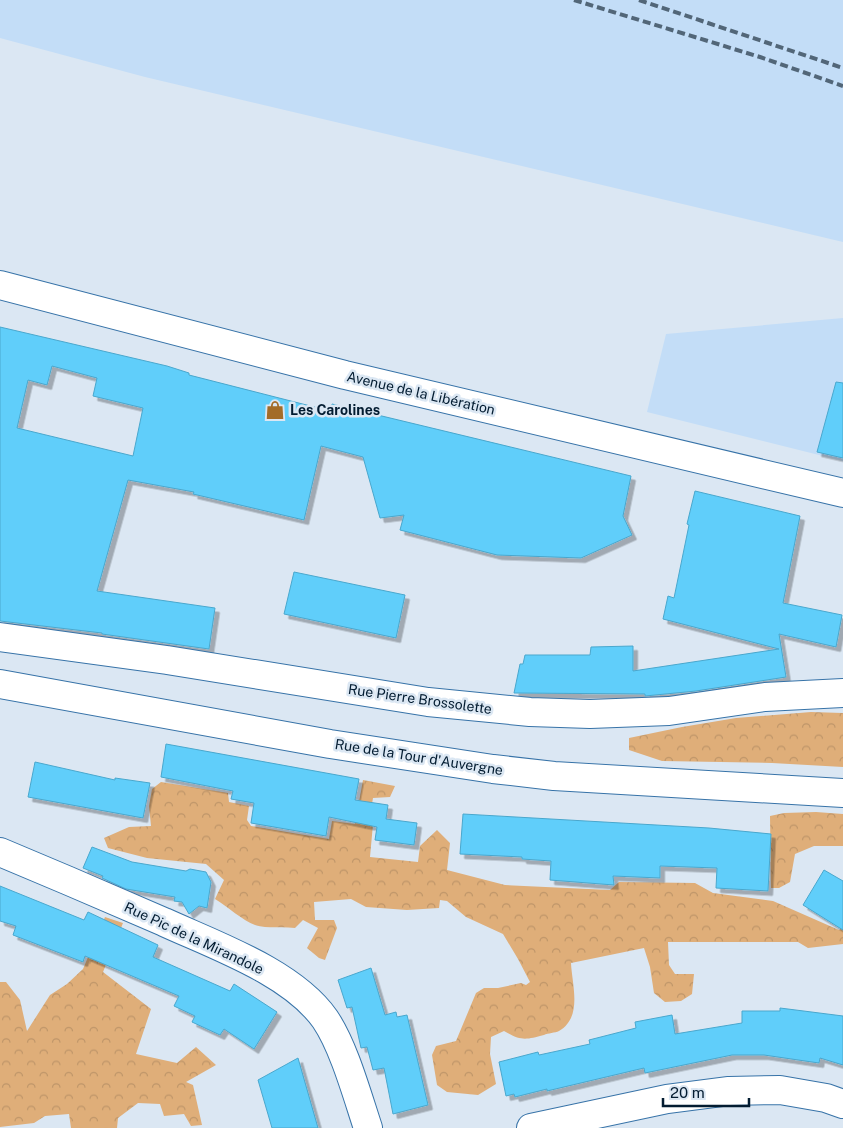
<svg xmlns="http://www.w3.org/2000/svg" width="843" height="1128" font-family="'Public Sans',sans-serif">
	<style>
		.built { fill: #c3ddf7 }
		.forest { fill: url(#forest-crowns) }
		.building { fill: #60cefa; stroke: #49a7cd; fill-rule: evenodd; filter: url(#shadow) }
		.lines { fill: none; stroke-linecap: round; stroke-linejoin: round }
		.minor-casing { stroke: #3773a8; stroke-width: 30 }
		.tertiary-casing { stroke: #3773a8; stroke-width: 30 }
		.secondary-casing { stroke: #3773a8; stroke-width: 30 }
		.minor { stroke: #fff; stroke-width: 28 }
		.tertiary { stroke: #fff; stroke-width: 28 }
		.secondary { stroke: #fff; stroke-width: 28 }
		.rail { stroke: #526678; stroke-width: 4; stroke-dasharray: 8 4; stroke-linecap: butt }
		.labels { text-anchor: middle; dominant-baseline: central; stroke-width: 5; stroke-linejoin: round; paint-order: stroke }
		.street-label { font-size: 14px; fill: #031c31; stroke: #dbe7f3 }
		.poi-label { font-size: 14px; font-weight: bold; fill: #031c31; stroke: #dbe7f3; text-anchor: start }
	</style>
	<defs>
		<pattern id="forest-crowns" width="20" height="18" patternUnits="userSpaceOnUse" patternTransform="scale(1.25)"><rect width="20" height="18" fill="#dfae79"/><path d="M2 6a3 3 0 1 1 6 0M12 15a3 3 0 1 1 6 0" fill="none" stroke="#be9569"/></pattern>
		<filter id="shadow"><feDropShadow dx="4.5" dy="4.5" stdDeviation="0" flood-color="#0004"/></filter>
	</defs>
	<rect width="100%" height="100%" fill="#dbe7f3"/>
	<!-- built -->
	<path class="built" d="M0,0h843v242l-698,-165 -145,-39z
		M843,318v143l-196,-49 19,-78z"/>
	<!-- forest -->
	<path class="forest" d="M811,712l32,1v54l-71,-4 -110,-2 -33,-11v-12l53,-11 54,-9z
		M363,780l32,6 -5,11 -17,1 -3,18 3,8 -3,33 48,5 2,-16 17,-16 13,13 -3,27 58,15 105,5 9,-8 76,1 18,10 60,8 66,29 4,-2v16l-35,4 -10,-6h-130l1,23 6,9h19l-2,20 -11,7 -16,1 -11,-9 -4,-26 -6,-19 -73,15c1,22 12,54 -12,68 -4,2 -11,2 -15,4 -19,5 -23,6 -40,-4l-13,6 -1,17 6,30 -18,11 -31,-3 -10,-7 -5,-30 4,-9 20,-5 20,-48 8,-5h14l23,-5 5,2 4,-3 -12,-23 -15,-25 -37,-17 -19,-16 -7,-1 -1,8 -32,2 -41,-3 -15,-8 -37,3 1,18h19l3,8 -12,32 -6,-2 -12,-10 11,-20 -15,-8 -8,8c-13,-2 -27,1 -40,-3 -12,-4 -28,-19 -40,-26l9,-19 -18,-16 -59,-6 -39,-10 -4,-10 25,-11 22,-1 -2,-20 3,-17 9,-7 67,11 1,9 20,4 -2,14 4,6 78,13 3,-18 23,3z
		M816,812l27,2v32h-29l-19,8 -5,28 -11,6h-8l-1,-72 14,-3z
		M105,917l18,6 -20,49 48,37 -15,45 41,9 19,-16 20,18 -30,17 7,3 9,40 -11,1 -7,-12 -20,2 -4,-12 -22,-1 -20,15 -1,10h-46l-2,-14 -24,2 -11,7 -34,4v-145h6l14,18 7,31 23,-36 17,-11 16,-15z"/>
	<!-- building -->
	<path class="building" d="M0,327l167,39 22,7v2l141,36 2,-7 299,72 -8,40 9,19 -51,23 -84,-3 -97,-25 4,-15 -24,3 -17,-61 -42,-11 -17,74 -111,-26 1,-2 -66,-12 -31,111 118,17 -6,41 -107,-15v-1l-102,-12zM52,366l45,12 -4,18 50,12 -10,48 -116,-28 11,-48 19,5z
		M836,382l7,1v75l-26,-6z
		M695,491l105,25 -17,87 59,12 -6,32 -57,-13 7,43 -90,14 -51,5v-2l-131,-1 6,-29h3l2,-9h65l1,-8 42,-1v25l146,-22 -116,-30 5,-23 6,2 15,-73 -2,-1z
		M294,572l111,23 -9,43 -112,-24z
		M166,744l193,35 -4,21 33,5 -2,14 31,4 -3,22 -39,-5 2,-13 -48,-10 -3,19 -75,-13 3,-20 -23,-4 2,-8 -72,-14z
		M35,762l80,18v-2l35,5 -7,35 -115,-21z
		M463,814l246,14 62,6 -3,57 -52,-3 1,-20 -57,-2v12l-47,-2 1,9 -64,-5 1,-19 -29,-2v-2l-62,-3z
		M92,847l40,15 54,9 4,-2 16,3 5,10 -4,26 -8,-2 -10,8 -7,-12 -8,-1 1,-4 -49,-8 -24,-11 1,-2 -20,-8z
		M824,870l19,11v49l-40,-25z
		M0,886l84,34 4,-8 70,33 -5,12 77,34 4,-7 43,28 -23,37 -30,-20 -4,6 -28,-13 3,-6 -21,-10 5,-10 -94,-40 -2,6 -70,-27 3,-9 -16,-5z
		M371,968l14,47 11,-3 1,5 10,-2 21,90 -35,9 -9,-46 -11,2 -6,-23 -6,1 -9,-41 -5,1 -9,-28z
		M780,1008l63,8v49l-23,-7 -1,5 -55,-8h-32l-87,18 -1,-5 -97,23v-2l-32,8 -1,-3 -8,2 -7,-34 39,-10 1,3 51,-11 -1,-4 47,-12 -1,-6 37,-7 3,19 67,-11v-12h38z
		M298,1058l20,70h-46l-14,-48z"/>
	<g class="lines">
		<!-- minor casing -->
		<g class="minor-casing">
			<path id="minor" d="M0,637l167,23 261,42 102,10 60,2 79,-3 96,-14 78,-4
				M0,852c55,23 109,46 164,70 50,23 128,50 161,97 19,28 32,76 43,109
				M531,1128l136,-29 62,-8 51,-1 46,8 17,6"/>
		</g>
		<!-- tertiary casing -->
		<g class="tertiary-casing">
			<path id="tertiary" d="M0,684l330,60 163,25 61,7 289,17"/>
		</g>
		<!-- secondary casing -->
		<g class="secondary-casing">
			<path id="secondary" d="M0,285l345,90 498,118"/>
		</g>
		<!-- minor -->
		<use href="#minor" class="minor"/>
		<!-- tertiary -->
		<use href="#tertiary" class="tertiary"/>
		<!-- secondary -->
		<use href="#secondary" class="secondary"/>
		<!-- rail -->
		<path class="rail" d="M574,0l186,57 83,29
			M639,0l204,68"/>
	</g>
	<!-- icons -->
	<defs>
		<g id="shop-bare" transform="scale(1.5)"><path d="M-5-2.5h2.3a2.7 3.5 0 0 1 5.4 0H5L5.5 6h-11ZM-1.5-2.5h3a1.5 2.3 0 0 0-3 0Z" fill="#a36c28" stroke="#dbe7f3" stroke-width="2.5" paint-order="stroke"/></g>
	</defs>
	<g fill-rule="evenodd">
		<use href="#shop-bare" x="275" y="410"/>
	</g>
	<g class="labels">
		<!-- street labels -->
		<g class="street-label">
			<text transform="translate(421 393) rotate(13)">Avenue de la Libération</text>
			<text transform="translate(420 699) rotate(8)">Rue Pierre Brossolette</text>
			<text transform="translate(419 757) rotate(9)">Rue de la Tour d'Auvergne</text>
			<text transform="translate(194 938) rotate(25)">Rue Pic de la Mirandole</text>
		</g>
		<!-- poi labels -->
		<g class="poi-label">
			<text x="290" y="410">Les Carolines</text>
		</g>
	</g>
	<!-- scale -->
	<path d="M663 1098v8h86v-8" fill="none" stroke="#031c31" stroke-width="2.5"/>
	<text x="670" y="1098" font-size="15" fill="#031c31" stroke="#dbe7f3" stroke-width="4" paint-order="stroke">20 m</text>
</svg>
